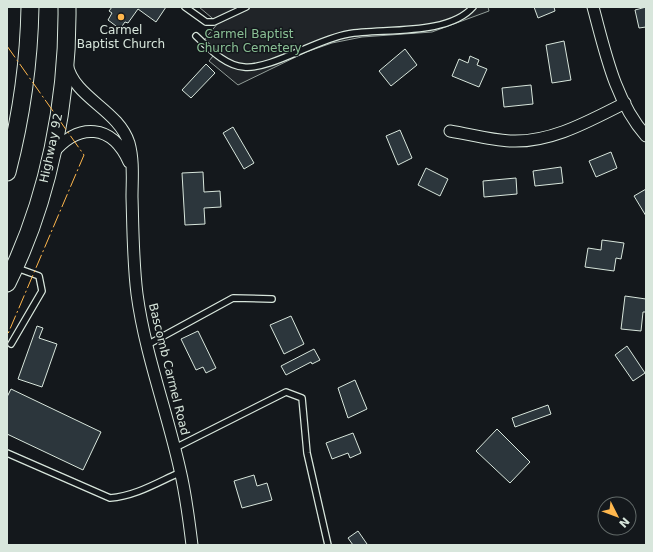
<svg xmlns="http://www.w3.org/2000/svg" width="653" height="552" font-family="'DejaVu Sans',sans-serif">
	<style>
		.green { fill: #202428; stroke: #939e99 }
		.building { fill: #2c363c; stroke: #d8e6dc }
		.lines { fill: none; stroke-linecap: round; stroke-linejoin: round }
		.lane-casing { stroke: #d8e6dc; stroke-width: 8 }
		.street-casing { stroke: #d8e6dc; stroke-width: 13 }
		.primary-casing { stroke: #d8e6dc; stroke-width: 19 }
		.lane { stroke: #14181c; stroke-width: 5.5 }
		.street { stroke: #14181c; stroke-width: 11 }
		.primary { stroke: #14181c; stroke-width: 17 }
		.power { stroke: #ffb74d; stroke-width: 1; stroke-dasharray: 14 3 2 3; stroke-linecap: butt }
		.poi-dot { fill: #ffb74d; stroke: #14181c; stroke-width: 1.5 }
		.labels { text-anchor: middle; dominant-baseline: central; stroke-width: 3; stroke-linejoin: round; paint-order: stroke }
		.poi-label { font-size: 12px; fill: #d8e6dc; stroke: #14181c }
		.park-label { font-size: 12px; fill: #8ac095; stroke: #14181c }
		.street-label { font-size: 12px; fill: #d8e6dc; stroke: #14181c }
	</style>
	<rect width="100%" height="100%" fill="#14181c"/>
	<!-- green -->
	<path class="green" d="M199,7h289l1,4 -57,21 -70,5 -30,6 -26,9 -68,33 -29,-24 4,-5 -13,-11 18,-22z"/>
	<!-- building -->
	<path class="building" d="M112,7h54l-10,15 -18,-13 -10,14 -3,-1 -5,7 -12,-9 4,-7 -3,-2z
		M534,7h20l1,4 -17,7z
		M646,7v20l-7,1 -4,-18z
		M564,41l7,39 -19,3 -6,-38z
		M405,49l12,16 -26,21 -12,-15z
		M470,56l9,4 -2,5 10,4 -8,18 -27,-11 7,-17 9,4z
		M206,64l9,9 -24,25 -9,-8z
		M531,85l2,19 -29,3 -2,-19z
		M233,127l21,36 -10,6 -21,-36z
		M400,130l12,28 -14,7 -12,-29z
		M611,152l6,16 -21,9 -7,-16z
		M561,167l2,16 -28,3 -2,-15z
		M426,168l22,11 -8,17 -22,-11z
		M203,172l1,20 16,-1 1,16 -17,1 1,16 -20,1 -3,-52z
		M516,178l1,16 -33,3 -1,-16z
		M646,189v27l-12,-20z
		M602,240l22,3 -3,16 -5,-1 -2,13 -29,-4 3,-19 13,2z
		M625,296l21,3v13h-3l-2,19 -20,-2z
		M291,316l13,28 -20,10 -14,-29z
		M37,326l6,2 -4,10 18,6 -15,43 -24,-8z
		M198,331l18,37 -10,5 -3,-6 -7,3 -15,-31z
		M627,346l18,27 -12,8 -18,-26z
		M314,349l6,11 -8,4 -1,-2 -25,13 -5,-9z
		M355,380l12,29 -19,9 -10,-30z
		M11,389l90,43 -18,38 -76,-36v-37z
		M548,405l3,9 -36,13 -3,-9z
		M497,429l33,33 -20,21 -34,-32z
		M353,433l8,20 -11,5 -2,-5 -16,6 -6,-16z
		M254,475l3,11 10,-3 5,17 -30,8 -8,-27z
		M358,531l9,13 -1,1h-13l-5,-7z"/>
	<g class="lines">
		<!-- lane casing -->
		<g class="lane-casing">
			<path id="lane" d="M185,7l21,15h8l32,-15
				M196,36c13,12 29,30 48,31 26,3 73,-28 104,-33 35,-6 100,2 125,-27
				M11,344l31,-53 -3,-15 -22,-8
				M147,345l86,-47 39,1
				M175,448l111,-56 16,6 5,55 21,92
				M7,453l103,45c26,-2 48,-16 71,-26"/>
		</g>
		<!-- street casing -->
		<g class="street-casing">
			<path id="street" d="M593,7c12,44 22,94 53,129
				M67,64c7,34 51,45 62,79 5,18 3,37 3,54 1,33 1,65 5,97 8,60 30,117 43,176 6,25 9,50 12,75
				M450,131c19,3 40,9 60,10 41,2 79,-20 115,-38
				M53,153c26,-31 59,-29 76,9"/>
		</g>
		<!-- primary casing -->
		<g class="primary-casing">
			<path id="primary" d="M7,172c14,-54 22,-109 23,-165
				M7,283c42,-84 61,-183 60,-276"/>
		</g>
		<!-- lane -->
		<use href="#lane" class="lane"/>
		<!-- street -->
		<use href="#street" class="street"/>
		<!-- primary -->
		<use href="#primary" class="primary"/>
		<!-- power -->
		<path class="power" d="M7,46l77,109 -77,181"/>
	</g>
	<!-- markers -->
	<circle class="poi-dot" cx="121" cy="17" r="4"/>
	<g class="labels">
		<!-- poi labels -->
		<g class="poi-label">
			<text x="121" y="30">Carmel<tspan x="121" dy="14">Baptist Church</tspan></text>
		</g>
		<!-- park labels -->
		<g class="park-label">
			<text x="249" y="34">Carmel Baptist<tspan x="249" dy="14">Church Cemetery</tspan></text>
		</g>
		<!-- street labels -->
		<g class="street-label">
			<text transform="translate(51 148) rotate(-78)">Highway 92</text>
			<text transform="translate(169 369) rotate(76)">Bascomb Carmel Road</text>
		</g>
	</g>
	<!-- border -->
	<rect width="653" height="552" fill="none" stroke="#d8e6dc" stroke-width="16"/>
	<!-- north arrow -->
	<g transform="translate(617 516) rotate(132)"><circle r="19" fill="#14181c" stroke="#626a69"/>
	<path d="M0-3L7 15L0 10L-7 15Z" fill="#ffb74d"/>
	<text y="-6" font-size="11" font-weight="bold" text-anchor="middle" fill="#d8e6dc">N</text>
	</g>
</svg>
